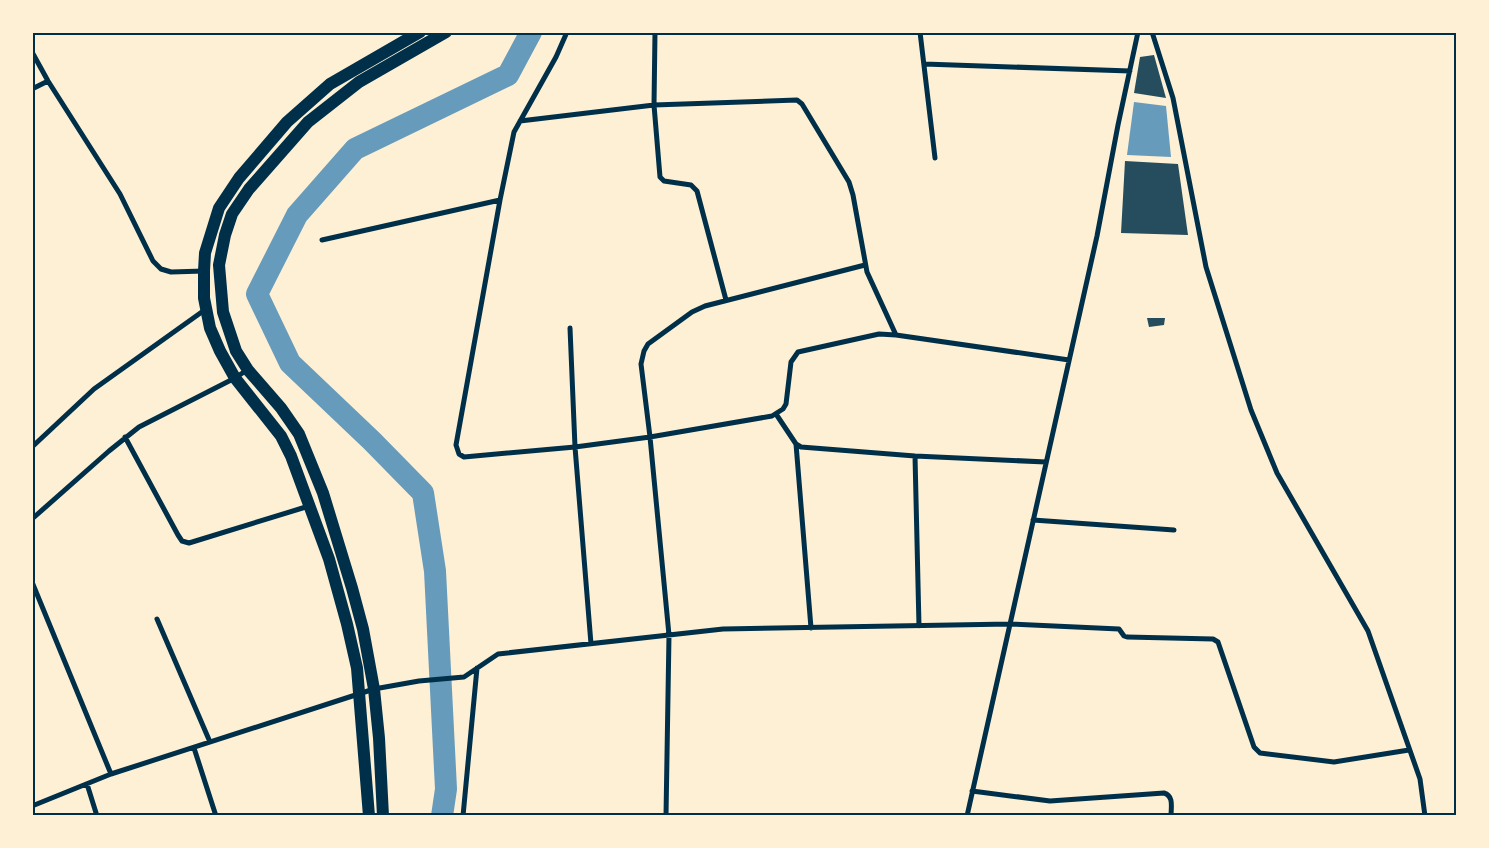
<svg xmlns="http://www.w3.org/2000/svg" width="1489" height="848" font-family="'Fira Sans',sans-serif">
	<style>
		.water { fill: #669bbc }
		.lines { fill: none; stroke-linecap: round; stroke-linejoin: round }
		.river { stroke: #669bbc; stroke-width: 22 }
		.building { fill: #264d5e }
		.minor { stroke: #003049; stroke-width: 5 }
		.trunk { stroke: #003049; stroke-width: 12 }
		.neatline { fill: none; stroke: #003049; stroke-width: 2 }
	</style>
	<rect width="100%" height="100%" fill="#fdf0d5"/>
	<!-- water -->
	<path class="water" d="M1134,102l32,4 5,51 -44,-2z"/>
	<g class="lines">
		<!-- river -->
		<path class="river" d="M442,816l4,-27 -11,-218 -12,-78 -51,-52 -82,-78 -33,-69 40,-79 58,-66 153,-74 23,-43"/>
	</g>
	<!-- building -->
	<path class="building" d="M1154,55l12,43 -32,-5 6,-36z
		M1125,161l53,3 10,71 -67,-2z
		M1147,318h18l-1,7 -15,2z"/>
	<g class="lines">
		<!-- minor -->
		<path class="minor" d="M567,32l-11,25 -42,75 -14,68 -44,245 3,9 5,3 111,-10 75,-10 122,-21 11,-7 3,-5 5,-42 7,-10 81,-18 17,1 173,25
			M655,32l-1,73 6,72 4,4 27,4 6,6 29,109
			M920,32l15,126
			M1152,32l21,66 33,169 45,143 26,63 91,158 52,148 5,37
			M32,52l16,29 72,113 33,67 8,8 10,3 33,-1
			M924,64l206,7
			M32,89l16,-8
			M520,121l134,-16 143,-5 5,4 47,78 4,13 14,77 29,63
			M322,240l178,-40
			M570,328l5,119 16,197
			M776,414l20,30 5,3 114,9 131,6
			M125,437l53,98 4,6 7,2 120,-37
			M796,444l15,184
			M32,447l62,-58 112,-80
			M915,456l4,170
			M32,519l77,-68 30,-24 96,-49 12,-8
			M1033,520l141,10
			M32,582l79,192
			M157,619l53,123
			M194,748l22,68
			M87,784l10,32
			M972,791l78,10 114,-8c10,3 7,14 7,23
			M32,806l79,-32 263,-85 45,-8 45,-4 34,-23 225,-25 287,-5 109,5 5,7 3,1 86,2 5,3 36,105 6,6 74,9 75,-12
			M463,816l14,-148
			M666,816l3,-181 -19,-198 -9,-73 3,-13 4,-7 44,-32 13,-6 160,-41
			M967,816l130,-580 21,-111 20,-93"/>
		<!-- trunk -->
		<path class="trunk" d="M369,816l-12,-148 -10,-44 -18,-65 -38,-103 -10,-20 -46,-58 -15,-27 -10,-23 -6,-30v-27l1,-18 14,-45 20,-30 48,-56 43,-38 90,-52
			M383,816l-4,-78 -5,-49 -11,-60 -11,-41 -29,-95 -24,-59 -18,-26 -33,-38 -12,-19 -13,-39 -4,-47 6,-30 7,-21 17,-25 59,-67 51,-40 87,-50"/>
	</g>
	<!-- border -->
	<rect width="1489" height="848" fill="none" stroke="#fdf0d5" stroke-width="68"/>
	<rect x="34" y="34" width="1421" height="780" class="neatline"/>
</svg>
